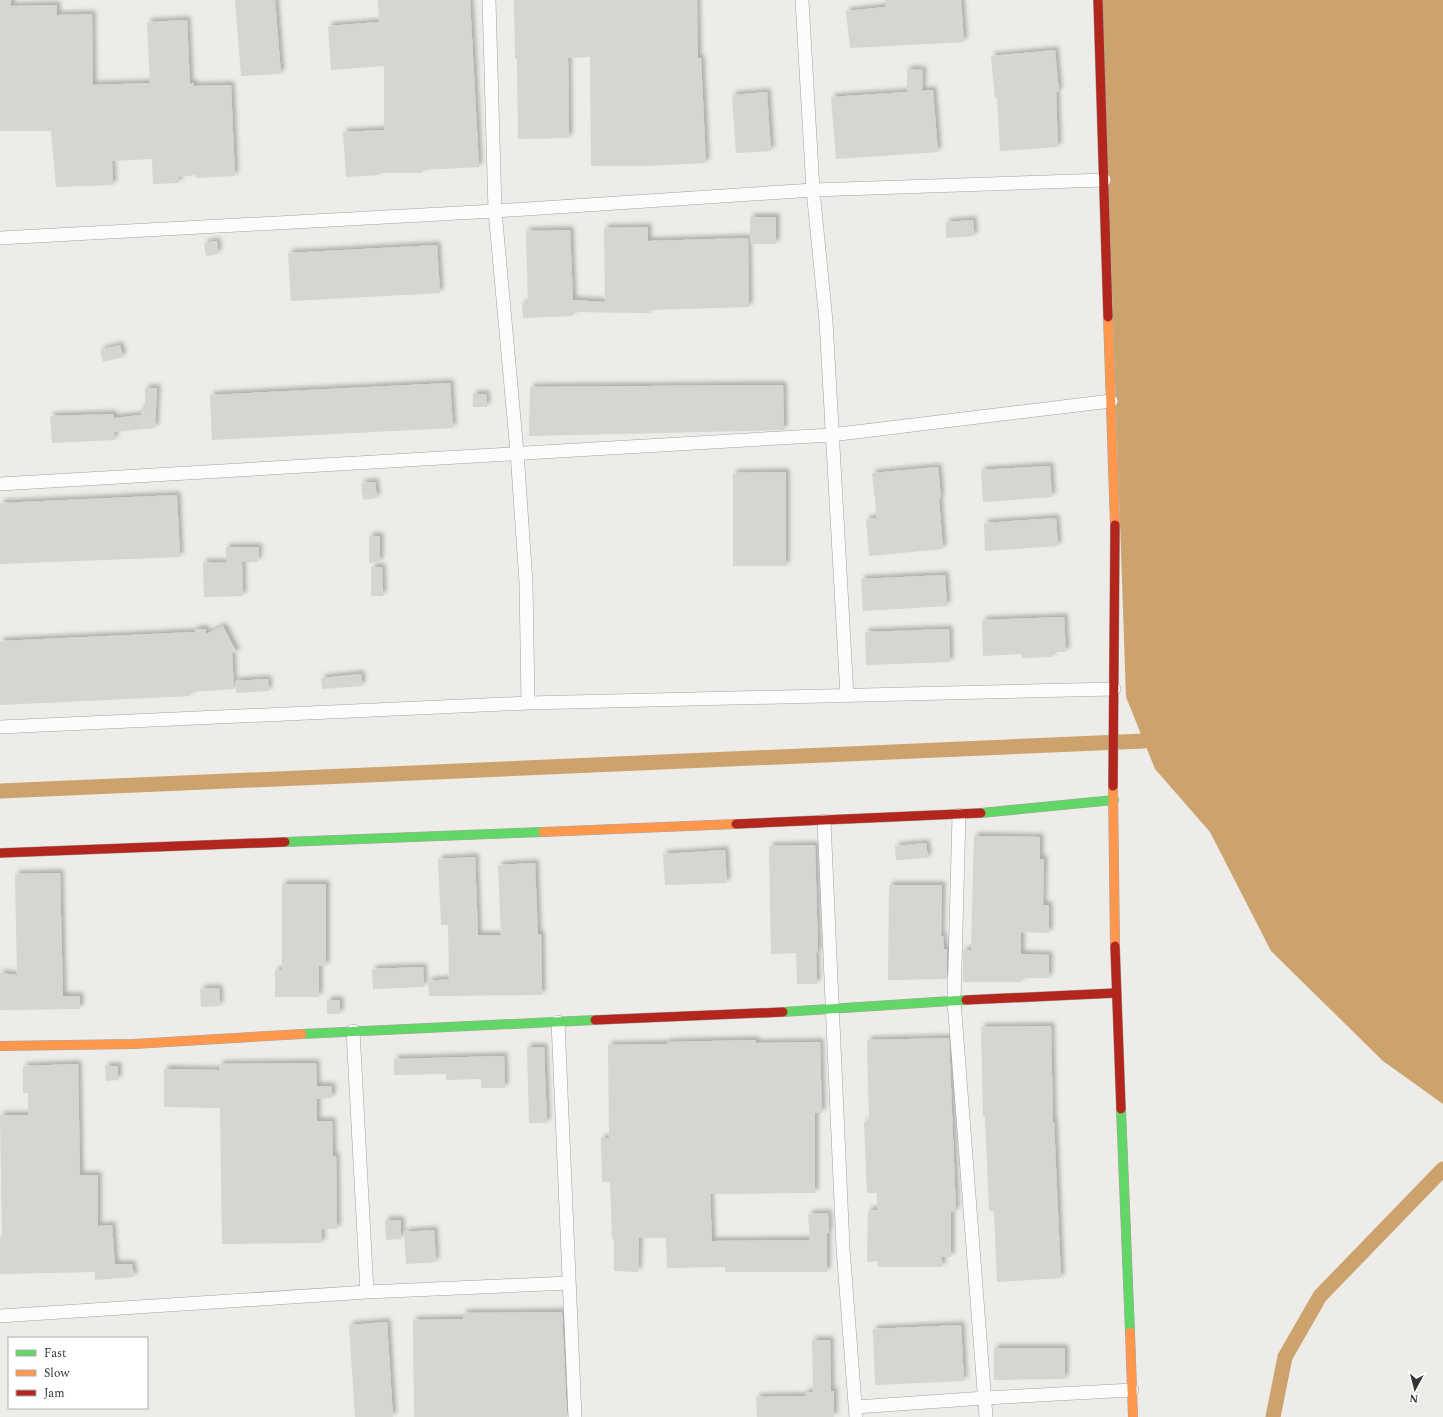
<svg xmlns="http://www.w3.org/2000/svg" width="1443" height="1417" font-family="Spectral,serif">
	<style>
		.water { fill: #cca26d }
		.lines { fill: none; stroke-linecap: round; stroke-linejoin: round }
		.canal { stroke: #cca26d; stroke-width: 15 }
		.building { fill: #d6d5d2; filter: url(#shadow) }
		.street-casing { stroke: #a3a19f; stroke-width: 14 }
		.fast-casing { stroke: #a3a19f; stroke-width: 10 }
		.slow-casing { stroke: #a3a19f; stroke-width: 10 }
		.jam-casing { stroke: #a3a19f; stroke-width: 10 }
		.street { stroke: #fcfcfc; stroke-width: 13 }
		.fast { stroke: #63d668; stroke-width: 9 }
		.slow { stroke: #ff974d; stroke-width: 9 }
		.jam { stroke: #b3261e; stroke-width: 9 }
	</style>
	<defs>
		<filter id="shadow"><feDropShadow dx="3.5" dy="-3.5" stdDeviation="2" flood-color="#0004"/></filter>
	</defs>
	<rect width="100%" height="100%" fill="#eeece9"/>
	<!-- water -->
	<path class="water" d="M1102,0h341v1104l-60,-43 -112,-110 -61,-119 -55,-63 -29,-72z"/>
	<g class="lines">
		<!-- canal -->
		<path class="canal" d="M0,791l1144,-50
			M1273,1417l12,-60 35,-61 123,-127"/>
	</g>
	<!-- building -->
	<path class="building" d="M0,0h11v6l46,-1v10l35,-1 1,71 57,-2 -3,-61 40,-2 3,64 4,-1v3l37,-1 4,91 -39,2v-3l-18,2 1,6 -26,1 -1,-25 -40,2 1,24 -57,2 -5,-56h-51z
		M235,0h40l6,74 -40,2z
		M378,0h92l9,167 -57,3v3h-42v2l-34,2 -3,-45 41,-2v-64l-53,4 -3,-44 51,-4z
		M514,0h183l1,58h3l5,105 -64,3h-51l-1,-109 -22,1 1,80 -51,1 -1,-80h-2z
		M885,0h76l3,42 -114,6 -4,-37 39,-4z
		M1055,50l4,42h-3l2,55 -58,4 -3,-53h-2l-4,-42z
		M907,69l16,1 -1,21 11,-1 5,62 -102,7 -5,-62 76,-5z
		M767,92l4,59 -35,2 -4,-58z
		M750,217h26v27h-26z
		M973,220l1,16 -28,2v-16z
		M648,227v14l100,-3 1,69 -100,3 1,3 -77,-1v4l-50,2 -1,-15h6l-2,-72 44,-1 3,70 32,2 -1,-74z
		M217,241l1,13 -12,2 -2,-13z
		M437,245l3,48 -149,8 -3,-48z
		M120,345l3,12 -20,5 -3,-12z
		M450,383l3,45 -241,12 -2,-45z
		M783,385l1,45 -255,6 1,-49z
		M145,388h12l-2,40 -41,4 1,8 -63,3 -2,-27 63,-2 1,4 27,-3v-6h4z
		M473,394h13l1,13h-14z
		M1050,466l2,31 -69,5 -2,-32z
		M938,467l3,31 -2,1 4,50 -74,7 -3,-37 11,-1 -5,-45z
		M786,472v94h-53v-93z
		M375,482l2,16 -14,2 -2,-17z
		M177,495l3,62 -180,7v-61z
		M1056,518l2,28 -73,5 -1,-28z
		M369,536h11v26l-11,1z
		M226,547h33l-1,15h-16l1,34 -39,1 -1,-35 23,1z
		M371,567h11l1,29h-12z
		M945,575l2,31 -84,5 -2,-32z
		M1064,617l2,35h-14v5l-30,1 -1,-4 -38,2 -1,-36z
		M223,626l14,27h-5l2,36 -44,3v4l-190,9v-64l195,-9v-3h11v5z
		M949,629l1,33 -84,3 -1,-33z
		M361,674l1,12 -40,3 -1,-11z
		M268,679l1,12 -33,2 -1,-12z
		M974,836l66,1v22h4l-1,46h6v28l-28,-1v22l28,1v23h-28v4h-58v-32h8z
		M926,843l2,15 -32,2 -1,-14z
		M815,845l3,107 -2,1 1,31h-20l-1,-31 -25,1 -2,-108z
		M725,850l2,33 -62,2 -2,-31z
		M475,857l3,78h23l-3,-70 37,-2 3,71h3l1,61 -113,1 -1,-15 21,-2 -1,-54h-7l-3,-66z
		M60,873l3,123h17v13l-80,1v-37l17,2 -2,-101z
		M282,884h44v82h-7v31h-44v-27h7z
		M889,885h53l-1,51h2l1,13 3,1v29l-59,1z
		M423,967l1,20 -51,2 -1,-20z
		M219,988l1,18 -19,1 -1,-18z
		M327,1000h13v14h-13z
		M1051,1026l2,96h1l7,156 -64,4 -3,-71h-5l-4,-95h-2l-2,-89z
		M949,1038l7,174h-5v45h-9v10h-64v-6l-11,1 1,-52h9v-17h-10l-3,-71 5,-1 -2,-81z
		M756,1040v3l64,-1 2,71h-7v80l-105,1 2,47 98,-1 -2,-26 20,-1 1,20h-2v39h-102v-5l-58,1 -1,-30h-27l-1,34 -24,-1v-32h-2l-2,-57h-8l-1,-44h8l-1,-93 59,-1v-2z
		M527,1047h17l3,76h-18z
		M504,1056l1,32h-24v-9l-35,1v-6l-52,1v-16z
		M316,1063l1,23h15v12l-15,1v22h15l1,35h3l1,73h-16l1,14 -100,1 -2,-136 -56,-1v-38l55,1v-6z
		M78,1064l2,111h18v51l14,-1 3,39h17l2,13 -39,3v-8l-95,2v-37h2l-2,-122h28v-22h-5v-27z
		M105,1066h13v14l-12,1z
		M385,1220h16v19l-15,1z
		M434,1230l2,32 -30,2 -2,-32z
		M562,1312l5,105h-153l-1,-97 50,-1v-6z
		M387,1322l6,95h-38l-6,-92z
		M961,1325l3,56 -89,4 -2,-56z
		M812,1340h18l1,51h3v26h-77l-1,-20 49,-1v-4h8z
		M994,1348h71v31l-71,1z"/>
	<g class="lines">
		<!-- street casing -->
		<g class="street-casing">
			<path id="street" d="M489,0l6,211 22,241 9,131 2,120
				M802,0l11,190 13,131 21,375
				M0,238l495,-27 318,-21 291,-10
				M0,484l831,-49 280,-34
				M0,727l528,-24 586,-14
				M959,815l-5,186 32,416
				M824,821l19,427 13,169
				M558,1022l17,395
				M353,1031l14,261
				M0,1316l367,-24 202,-9
				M856,1407l129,-9 147,-8"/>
		</g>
		<!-- fast casing -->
		<g class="fast-casing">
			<path id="fast" d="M981,813l133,-13
				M285,842l258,-10
				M783,1012l183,-12
				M302,1034l293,-14
				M1121,1109l9,223"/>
		</g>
		<!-- slow casing -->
		<g class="slow-casing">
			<path id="slow" d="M1108,317l7,208
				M1113,786l2,160
				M543,832l193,-8
				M0,1046l134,-2 168,-10
				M1130,1332l3,85"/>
		</g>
		<!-- jam casing -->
		<g class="jam-casing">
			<path id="jam" d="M1098,0l10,317
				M1113,786l2,-261
				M736,824l245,-11
				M0,853l285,-11
				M1115,946l6,163
				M966,1000l150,-7
				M595,1020l188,-8"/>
		</g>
		<!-- street -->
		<use href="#street" class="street"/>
		<!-- fast -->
		<use href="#fast" class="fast"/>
		<!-- slow -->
		<use href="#slow" class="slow"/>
		<!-- jam -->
		<use href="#jam" class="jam"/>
	</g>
	<!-- legend -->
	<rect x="8" y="1337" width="140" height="72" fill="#ffffff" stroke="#aeaead"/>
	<rect x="16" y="1350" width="20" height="6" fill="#63d668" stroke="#aeaead"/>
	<text x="44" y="1357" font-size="12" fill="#353432">Fast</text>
	<rect x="16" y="1370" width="20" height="6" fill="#ff974d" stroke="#aeaead"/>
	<text x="44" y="1377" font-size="12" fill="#353432">Slow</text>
	<rect x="16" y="1390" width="20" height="6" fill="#b3261e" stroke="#aeaead"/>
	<text x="44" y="1397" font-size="12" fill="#353432">Jam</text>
	<!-- north arrow -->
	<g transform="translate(1415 1389) rotate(187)" stroke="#ffffff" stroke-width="3" paint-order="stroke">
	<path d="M0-3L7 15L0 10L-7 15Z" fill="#353432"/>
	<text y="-6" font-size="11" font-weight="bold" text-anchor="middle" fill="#353432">N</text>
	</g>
</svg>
